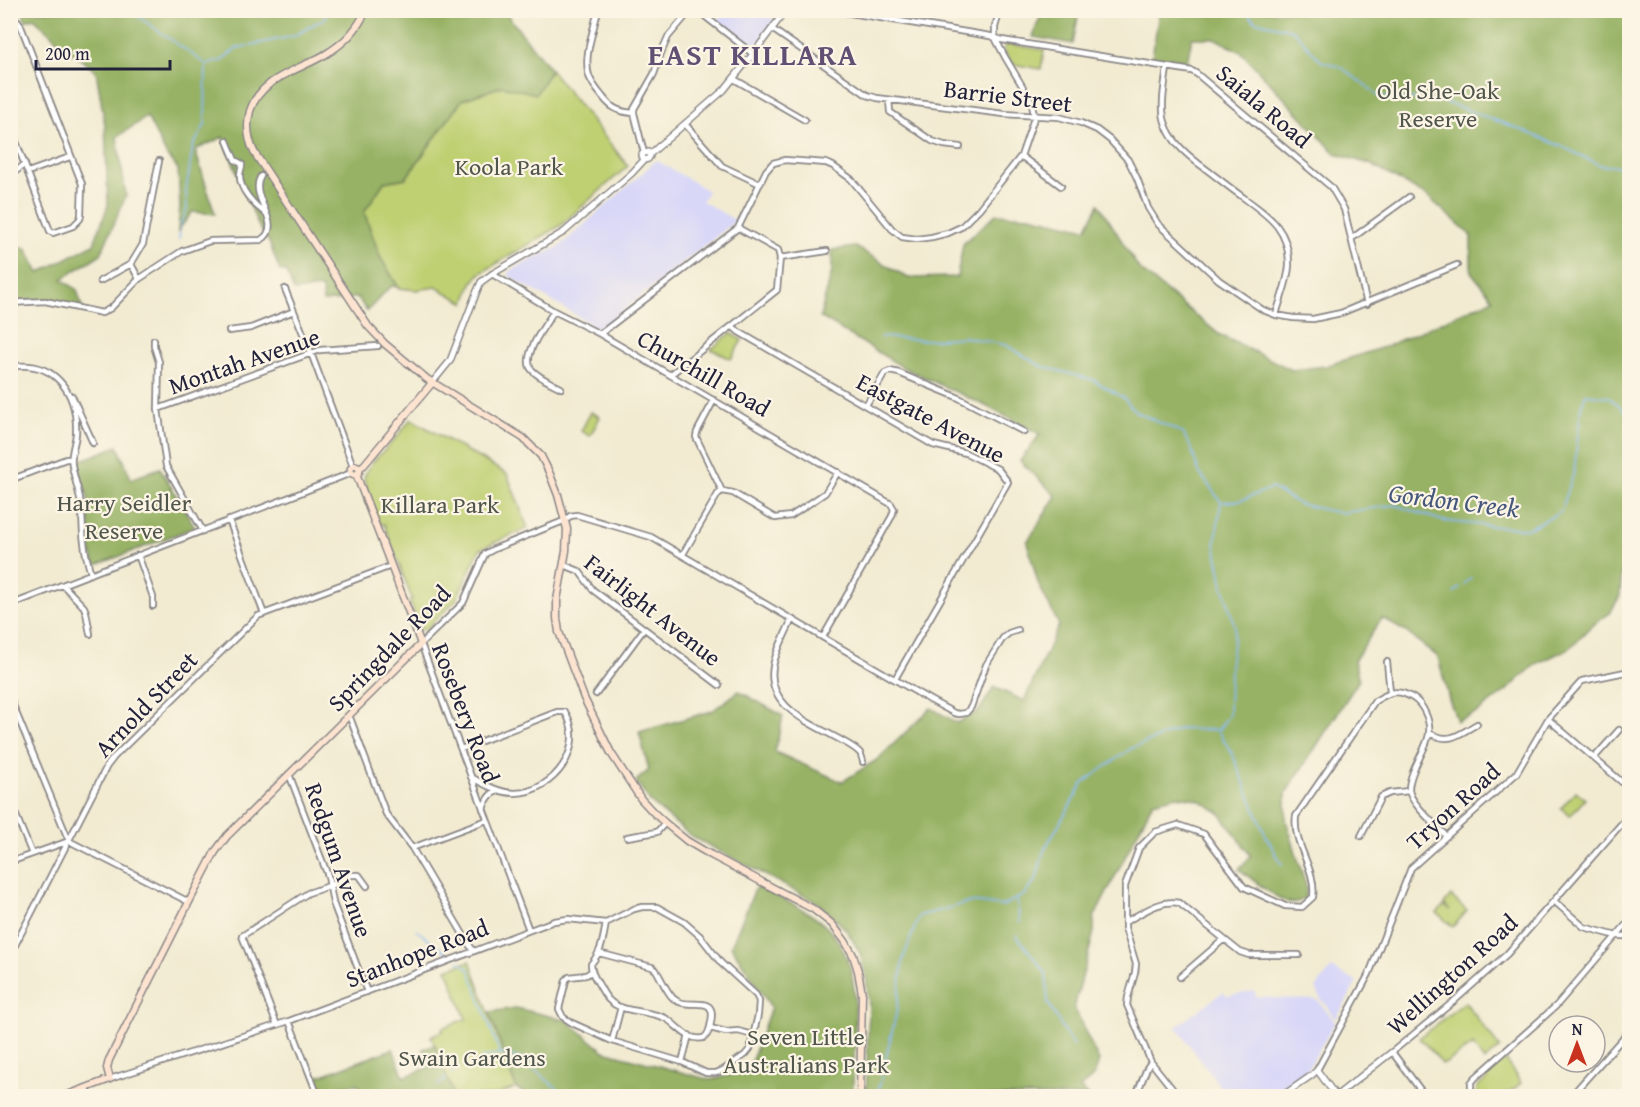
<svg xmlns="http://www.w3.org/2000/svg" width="1640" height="1107" font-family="'Gentium Book Plus',serif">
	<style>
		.built { fill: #d8d7f8 }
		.green { fill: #bfd073; stroke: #707957; stroke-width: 1.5 }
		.forest { fill: #97b265; stroke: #5c6a50; stroke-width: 1.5 }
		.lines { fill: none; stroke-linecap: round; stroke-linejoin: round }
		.stream { stroke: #87baf5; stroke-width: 1.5 }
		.minor-casing { stroke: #8a8686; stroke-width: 8 }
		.tertiary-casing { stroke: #8a8686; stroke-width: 8 }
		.secondary-casing { stroke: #8a8686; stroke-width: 9 }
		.minor { stroke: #fff; stroke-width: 4.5 }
		.tertiary { stroke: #fff; stroke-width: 5 }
		.secondary { stroke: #fde4d1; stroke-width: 6 }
		.labels { text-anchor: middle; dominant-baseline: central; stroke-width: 4.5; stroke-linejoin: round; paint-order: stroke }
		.park-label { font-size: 24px; fill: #51564c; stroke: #fcf5e5 }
		.street-label { font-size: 24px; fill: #22223b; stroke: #fcf5e5 }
		.water-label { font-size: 26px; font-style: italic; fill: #45577c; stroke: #fcf5e5 }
		.district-label { font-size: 30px; font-weight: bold; letter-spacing: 1.5px; fill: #614f74; stroke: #fcf5e5 }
	</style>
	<rect width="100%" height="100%" fill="#fcf5e5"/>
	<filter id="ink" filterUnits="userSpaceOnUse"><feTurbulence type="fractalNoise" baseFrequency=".0167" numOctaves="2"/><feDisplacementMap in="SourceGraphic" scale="12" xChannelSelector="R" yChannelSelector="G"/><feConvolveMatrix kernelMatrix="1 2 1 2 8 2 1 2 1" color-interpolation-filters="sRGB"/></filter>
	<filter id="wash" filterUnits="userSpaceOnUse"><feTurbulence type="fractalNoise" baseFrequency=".008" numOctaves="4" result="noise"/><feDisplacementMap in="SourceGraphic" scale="24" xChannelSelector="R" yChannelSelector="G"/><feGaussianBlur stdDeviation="1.35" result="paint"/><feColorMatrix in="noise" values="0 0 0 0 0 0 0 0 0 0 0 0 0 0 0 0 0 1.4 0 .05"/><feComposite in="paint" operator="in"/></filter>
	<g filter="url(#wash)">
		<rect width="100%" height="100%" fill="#f2ebd2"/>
		<!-- built -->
		<path class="built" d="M726,10l35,1 14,9 -18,24 -6,2h-5l-29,-24z
			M656,160l52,31 -6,10 33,19 -2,3 -130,103 -7,1 -87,-51v-4l27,-15 23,-10 80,-71z
			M1331,968l26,14 -21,37 -15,-20 -5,-11z
			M1255,991l1,6 62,3 17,22 -27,47 -38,27h-43l-51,-69 47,-35 4,4z"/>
		<!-- green -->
		<path class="green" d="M1009,44l35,6 -3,19 -29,-5 -8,-14 2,-5z
			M551,70l77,96 -68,60 -81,48 -7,9 -7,20 -29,-16 -20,3 -17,-2 -19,-31 -16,-45 20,-30 22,-4 56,-78 40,-14 34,7z
			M731,333l11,7 -11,19 -20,-10z
			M591,412l9,5 -10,19 -9,-5z
			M411,419l96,55 21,54 -48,21 -24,51 -31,30 -5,-1 -11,-29 3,-1 -28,-75 -4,1 -16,-46c2,-15 20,-27 29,-38 7,-7 12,-15 18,-22z
			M1576,791l9,8 -15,17 -9,-8z
			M1451,896l16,15 -14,16 -16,-14 7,-7 6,4 -6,-6z
			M470,961l46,127 -24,8h-38l-23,-60 12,-5 -1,-3 24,-9 -19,-50z
			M1465,1002l35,46 -16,13 -11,-16 -27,18 -4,1 -6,-8 -17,-18z
			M1505,1060l16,23c-16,15 -23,14 -44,13v-9l10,-8 -2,-3z"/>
		<!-- forest -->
		<path class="forest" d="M23,11h481l47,59 -15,24 -34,-8 -40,14 -56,78 -22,4 -20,30 16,45 19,31 -6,-2 -4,2 -22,23 -10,-14 -14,3 -20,2 -1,-14 -28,3 -8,-20h-6l-11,-29 -11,-17 -35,-88 -28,13 20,64 -23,-2 -14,19 2,-26 -2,-36 -11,-13 -20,-39 -30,20 9,59 -25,58 -39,25 15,11 6,20 -32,-10 -40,1 -1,-54 16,1 13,25 55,-29 14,-39 -3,-80 -9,-54 -34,-26 -28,-27 -9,3z
			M1043,11h36l-6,33 -40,-7 3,-10z
			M1159,11h470v553l-7,5 -2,27 -10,17 -20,14 -20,21 -34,16 -30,27 -28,21 -21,9 -8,-22 -11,-42 -32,-25 -24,-14 -28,43 5,19 -73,113v27l21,69 -2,9c-5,3 -8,5 -13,5 -13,-1 -43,-26 -53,-34l12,-13 -32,-44 -22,-13 -20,-3 -24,6 -59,116v14l-20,76 25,53 -5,15 -14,12 8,8h-222l3,-90 -3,-30 -7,-25 -12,-20 -13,-14 -18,-15 -125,-66 -41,-34 -14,-21 13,-11 -10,-38 73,-21 27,-20 44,25 -8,36 67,30 36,-23 53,-51 26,15 22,-12 15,-24 30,14 35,-76 -21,-42 -11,-41 29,-46 -36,-35 20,-27 -58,-30 -78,-36 -84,-51 12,-46v-21l24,-3 52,31 49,-1 6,-33 33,-30 34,2 56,13 13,-25 40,65 81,66 72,35 34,-4 61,-20 106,-47 -22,-27v-37l-44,-39 -57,-32 -34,-10 -95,-102 -27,-14h-22l-5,24 -35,-4z
			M118,446l13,33 29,-11 35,59 -98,38 -3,-2 -4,-17 -2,-48 -11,-34 2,-3z
			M756,887c18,8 37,16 54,27 46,30 46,73 45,123 -1,20 -2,40 -2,59h-324l-13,-8 -27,-76 27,-4 50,12 38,31 106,29 38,-9 23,-64 -40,-61z
			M435,1045l19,51h-91l-5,-12 -14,2 -21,6 -6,-15 76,-28 11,28 26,-10 -7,-18z"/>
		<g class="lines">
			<!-- stream -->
			<path class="stream" d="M129,10l75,53
				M1244,10l11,11 38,9 28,31 20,6 39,30 62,4 72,26 47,19 41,20h28
				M179,239l2,-16 6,-14 -1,-18 7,-45 12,-21 1,-61 15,-3 16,-13 57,-12 31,-18 4,-8
				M880,337l47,3 38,-3 41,8 35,21 52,14 31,18 12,14 47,21 8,15 8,24 22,30
				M1464,584l7,-6
				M1454,593l6,-6
				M1218,731l14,22 33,81 17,31
				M1017,900l3,23
				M416,930l37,27
				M1016,935l30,38 2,30 25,43
				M459,961l10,8 31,85
				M482,1058l18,-4 22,5 44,37
				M452,1073l5,-7
				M438,1085l8,-7
				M878,1092l19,-82 6,-51 16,-43 52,-14 31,4 22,-11 12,-15 8,-30 39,-67 47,-34 50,-20 38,1 11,-15 1,-47 5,-41 -12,-41 -8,-42 6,-42 18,-1 33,-13 27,16 41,9 55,-8 48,16 48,5 36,3 34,-17 13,-40 7,-66 5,-12 23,3 21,18"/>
		</g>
	</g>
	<g filter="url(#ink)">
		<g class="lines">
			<!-- minor casing -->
			<g class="minor-casing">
				<path id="minor" d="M598,10c-4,20 -15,46 -9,66 3,8 8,14 13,20 9,12 16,16 32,17
					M697,10l56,44
					M832,10l158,26 12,4 190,31 5,3 134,113 13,22 23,95
					M10,19l8,2 2,3 62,160 -1,31 -1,4 -7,7 -20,7 -3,-2 -40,-105
					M772,29l85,59 10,7 10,3 127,16 55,3 22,6 16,7 13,10 18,20 9,18 11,30 10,16 61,56 44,30 13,5 17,3 20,1 28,-6 116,-48
					M1167,68c-2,16 -7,38 -2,54 6,19 20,31 34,42 14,10 27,21 41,31 27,20 50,33 49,71 -1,16 -9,33 -13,49
					M734,79l71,41
					M889,100l1,12 42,29 12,4 16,2
					M685,124l37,42 38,18
					M227,141l8,19 7,4c0,4 -2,7 -2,11 -1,14 14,30 25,38
					M644,153l-10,-40v-4l20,-35 7,-21 7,-16 23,-27
					M1021,156l40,30
					M28,172l42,-15
					M10,176l15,-12
					M1351,239l58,-42
					M780,258l47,-7
					M492,274l62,37 46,23 291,170 3,5 -2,7 -69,121
					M139,279l-8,-15 12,-20 16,-83
					M100,281l31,-17
					M285,289l26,64 42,113
					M10,303l35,-2 57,12 9,-5 28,-29 43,-28 28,-10 51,-1c25,-16 -14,-43 0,-64
					M554,311c-8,13 -34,46 -22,59 7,8 20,13 29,18
					M732,326l7,6 194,113 33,8 32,16 10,13 -113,197
					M229,331l22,-3 43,-17
					M600,334l138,-106 28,-57 7,-8 12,-3 41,3 7,3 18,13 41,50 10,8 15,2 15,-2 16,-4 13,-6 18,-18 42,-53 13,-38 -1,-9 -3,-10 -25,-42 -10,-19v-11l5,-17
					M154,340v6l5,16 -1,47 8,57 37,65
					M10,367c45,-8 68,26 66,67 -1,10 -6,21 -4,31 2,14 8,27 9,41 2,12 1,24 3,36 1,11 4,22 7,32
					M670,375l107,-85 3,-32 -2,-8 -40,-22
					M72,396l21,47
					M714,400l-17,32 -1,5 26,54
					M866,405l19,-32 5,-2 9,2 58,24 67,35
					M158,409l162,-59 58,-4
					M10,480l56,-21h5
					M229,520l35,94
					M683,554l35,-60 4,-3 11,2 42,25 16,-2 34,-23 13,-21
					M138,555l15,42v9
					M564,565l15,6 14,19 126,95
					M63,585l21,22 2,5 4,22
					M10,605l280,-108 61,-24
					M792,619c-6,14 -14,28 -18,43 -11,42 32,59 63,76 7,4 18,9 23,15 1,1 3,8 3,9
					M1387,662l3,30
					M596,694l48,-65
					M10,698l59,143 120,61
					M349,715l37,99 26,34 61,103
					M1548,719l82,70
					M1429,733c21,11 29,2 48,-9
					M461,749l96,-37h8c22,35 -11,80 -50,81 -15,0 -30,-8 -44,-16
					M1594,758l25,-28
					M289,774l39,102 5,27 34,89
					M10,801l22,53
					M483,809c3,-9 7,-17 16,-18
					M1361,836l20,-39 9,-4 19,-2
					M627,837l30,-5 8,-9
					M412,848l75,-28
					M10,862l59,-21
					M1554,901l30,26 33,9h13
					M1125,922c16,-8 35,-23 54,-19l61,49 9,3h50
					M529,930l-108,-286 42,-41 22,-49 9,-5 72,-29 4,-4 7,-1 74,22 279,163 24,13 5,1 7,-1 5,-6 15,-42 5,-8 12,-19 6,-5 9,-3
					M599,953l53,14 4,3c5,8 10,21 17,28 15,15 47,-9 37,29 -1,4 -2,9 -7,11 -16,3 -25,-12 -36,-19 -16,-9 -45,-6 -57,-18 -5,-4 -8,-11 -11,-16 -4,-7 -8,-12 -8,-21 11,-13 12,-24 15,-41
					M10,955l97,-189 7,-9 144,-141 133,-50
					M1180,977l43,-37
					M289,1021l29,75
					M277,1025l-35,-89 66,-43 27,-9 16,-9h8l8,11
					M710,1028l16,4 12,-1 15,4
					M612,1041l9,-34
					M682,1062l7,-27
					M1317,1070l52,-96 42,-106 105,-94 32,-55 34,-38 48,-10
					M110,1079l179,-58 265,-100 14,-2 38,4 28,-14 8,-2h15l27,15 16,14 21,27 35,32 3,6 -1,14 -8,34 -5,6 -22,15 -7,3h-10l-24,-11 -70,-21 -40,-18 -9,-6 -4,-8 7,-29 3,-3 17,-2 5,-3
					M86,1088l4,8
					M1136,1096l11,-28 4,-6
					M1178,1096l-27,-34 -24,-57 1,-8 7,-24 1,-9 -11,-36v-42l14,-38 16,-16 23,-7 26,9 40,53 41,19 17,1 11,-10c4,-29 -21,-52 -17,-81l79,-115c15,-9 22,-13 38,-3 10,6 18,23 16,36 -3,17 -20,37 -20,56 1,13 28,36 37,46
					M1425,1096l-33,-44 61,-50 54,-48 123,-140
					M1471,1096v-13l4,-5 81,-72 74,-86
					M1571,1096l59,-66"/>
			</g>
			<!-- tertiary casing -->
			<g class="tertiary-casing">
				<path id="tertiary" d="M650,154l74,-64 29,-36 33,-44
					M432,383l18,-22 27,-70 4,-9 11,-8 72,-42 68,-59 12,-13 4,-1 2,-3 -2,-4 -6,2v2l2,4
					M1282,1096l30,-21 5,-5 19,26 56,-44"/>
			</g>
			<!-- secondary casing -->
			<g class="secondary-casing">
				<path id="secondary" d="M366,10c-8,19 -23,34 -40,44 -28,17 -65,23 -76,57 -4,15 -2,28 4,41l114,174 17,18 42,35 96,59 18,18 8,16 9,23 9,34 -1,22 -9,49v18l2,14 25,66 27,55 30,46 12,13 12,11 22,18 24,14 102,54 19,15 13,17 8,14 5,16 4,23 -2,102
					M350.5 470a4.5 4.5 0 1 1 9 0a4.5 4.5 0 1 1-9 0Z
					M359,468l5,-3 68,-82
					M65,1096l45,-17 -3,-11 2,-8 80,-158 26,-50 12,-16 194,-192 -65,-170"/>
			</g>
			<!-- minor -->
			<use href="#minor" class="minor"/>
			<!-- tertiary -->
			<use href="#tertiary" class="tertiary"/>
			<!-- secondary -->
			<use href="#secondary" class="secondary"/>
		</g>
	</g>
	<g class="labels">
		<!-- park labels -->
		<g class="park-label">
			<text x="1438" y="90">Old She-Oak<tspan x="1438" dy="28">Reserve</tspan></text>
			<text x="509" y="166">Koola Park</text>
			<text x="124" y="502">Harry Seidler<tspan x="124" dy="28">Reserve</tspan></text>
			<text x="440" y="504">Killara Park</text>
			<text x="806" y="1036">Seven Little<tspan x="806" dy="28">Australians Park</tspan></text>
			<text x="472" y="1057">Swain Gardens</text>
		</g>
		<!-- street labels -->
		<g class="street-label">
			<text transform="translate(1008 96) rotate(7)">Barrie Street</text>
			<text transform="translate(1264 106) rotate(40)">Saiala Road</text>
			<text transform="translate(244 361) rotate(-19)">Montah Avenue</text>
			<text transform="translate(704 373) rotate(30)">Churchill Road</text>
			<text transform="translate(931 418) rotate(28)">Eastgate Avenue</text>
			<text transform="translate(653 610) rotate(38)">Fairlight Avenue</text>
			<text transform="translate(389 648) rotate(-46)">Springdale Road</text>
			<text transform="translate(146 704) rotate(-46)">Arnold Street</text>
			<text transform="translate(466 713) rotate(69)">Rosebery Road</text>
			<text transform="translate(1453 806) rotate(-42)">Tryon Road</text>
			<text transform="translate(339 860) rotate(71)">Redgum Avenue</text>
			<text transform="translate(417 953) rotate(-21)">Stanhope Road</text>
			<text transform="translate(1452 974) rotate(-42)">Wellington Road</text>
		</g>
		<!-- water labels -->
		<g class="water-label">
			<text transform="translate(1454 500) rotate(7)">Gordon Creek</text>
		</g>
		<!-- district labels -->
		<g class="district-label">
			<text x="753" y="54">EAST KILLARA</text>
		</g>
	</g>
	<!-- margin -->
	<rect width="1640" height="1107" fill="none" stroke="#fcf5e5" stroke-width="36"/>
	<!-- north arrow -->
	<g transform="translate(1577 1044)"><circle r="28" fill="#fcf5e5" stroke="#a5a1a1" stroke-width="1.5"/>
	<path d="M0-4.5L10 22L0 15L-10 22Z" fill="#c8321e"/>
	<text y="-9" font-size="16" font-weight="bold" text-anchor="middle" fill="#22223b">N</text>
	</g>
	<!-- scale -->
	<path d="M36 60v9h134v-9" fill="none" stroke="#22223b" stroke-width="3"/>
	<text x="45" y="60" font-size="18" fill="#22223b" stroke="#fcf5e5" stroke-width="4.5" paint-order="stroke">200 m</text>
</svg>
